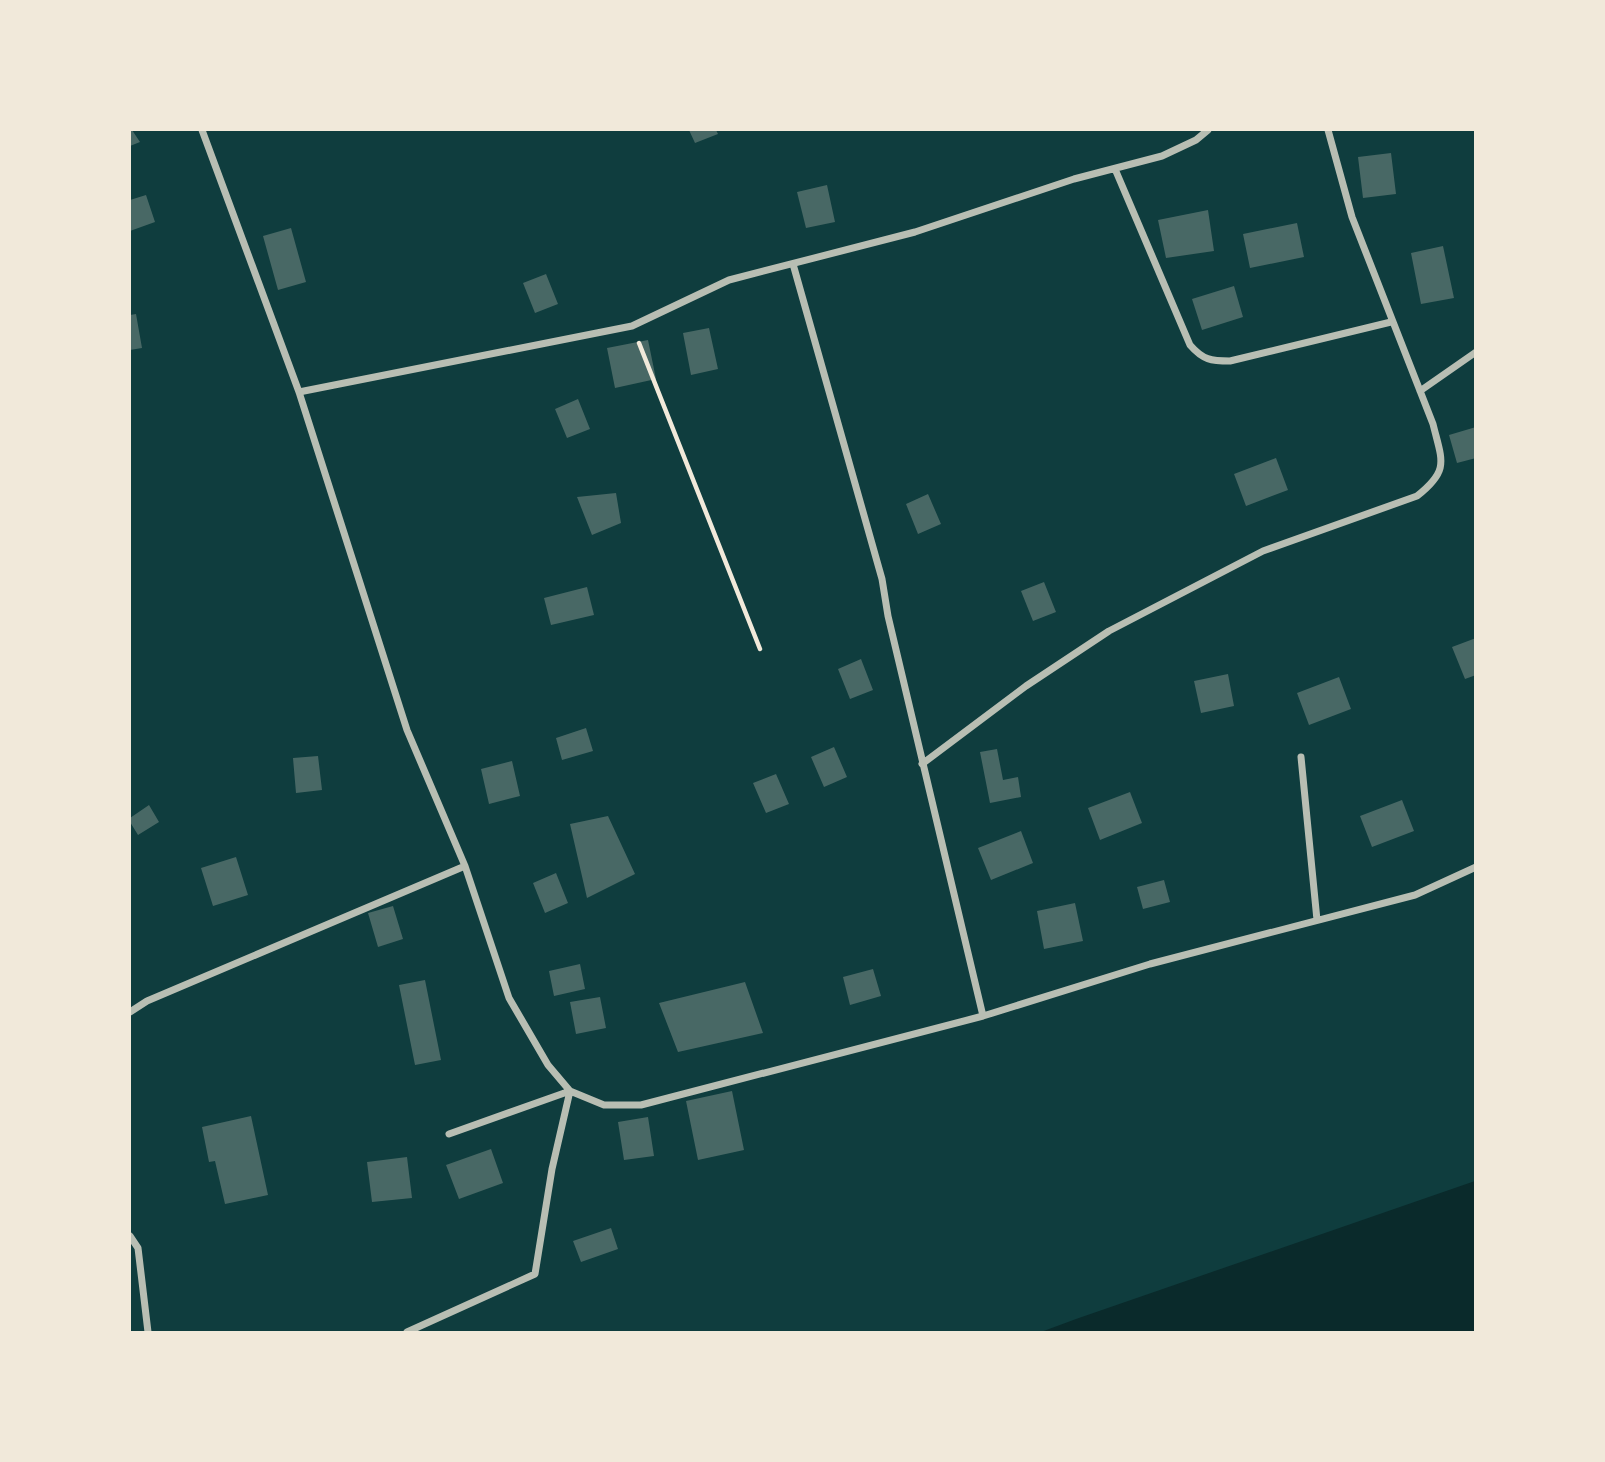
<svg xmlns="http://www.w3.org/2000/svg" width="1605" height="1462" font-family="Barlow,sans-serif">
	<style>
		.water { fill: #0a2a2b }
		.building { fill: #486865 }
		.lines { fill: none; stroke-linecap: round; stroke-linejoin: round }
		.path { stroke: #f1e9da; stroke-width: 4.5 }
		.minor { stroke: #b8beb3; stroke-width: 7 }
	</style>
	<rect width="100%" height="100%" fill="#0f3d3e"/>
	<!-- water -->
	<path class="water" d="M1475,1181v151h-434l35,-13z"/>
	<!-- building -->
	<path class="building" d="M130,130h2l8,12 -10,4z
		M689,130h27l2,4 -23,9z
		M1391,153l5,41 -33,4 -5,-41z
		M827,185l8,37 -29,6 -9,-36z
		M146,195l9,27 -25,9v-31z
		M1208,210l6,41 -48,7 -8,-38z
		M1297,223l7,34 -54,11 -7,-34z
		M291,228l15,54 -28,8 -15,-54z
		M1443,246l11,52 -33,6 -10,-51z
		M546,274l12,30 -23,9 -12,-30z
		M1234,286l9,31 -41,13 -10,-31z
		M136,314l6,34 -12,2v-35z
		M709,328l9,41 -27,6 -8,-42z
		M648,340l8,39 -41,9 -8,-40z
		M578,399l12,30 -23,9 -12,-29z
		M1476,427v31l-19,5 -8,-28z
		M1276,458l12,32 -42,16 -12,-32z
		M616,493l5,30 -29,12 -15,-38z
		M928,494l13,30 -23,10 -12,-30z
		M1044,582l12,30 -23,9 -12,-30z
		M587,587l7,28 -43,10 -7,-27z
		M1476,638v37l-11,4 -13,-32z
		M861,659l12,31 -23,9 -12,-30z
		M1228,674l6,32 -33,7 -7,-32z
		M1339,677l12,32 -42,16 -12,-32z
		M586,728l7,23 -31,9 -6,-22z
		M834,747l13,30 -23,10 -13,-30z
		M997,749l6,31 15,-3 3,20 -31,6 -10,-51z
		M318,756l4,34 -26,3 -3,-35z
		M512,761l8,35 -31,8 -8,-35z
		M776,774l13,30 -23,9 -13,-30z
		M1130,792l12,31 -42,17 -12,-32z
		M1402,800l12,31 -42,16 -12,-31z
		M149,805l10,17 -21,13 -8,-13v-4z
		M608,816l27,58 -48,24 -17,-74z
		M1021,831l12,32 -42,17 -13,-32z
		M236,857l12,38 -35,11 -12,-38z
		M556,873l12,30 -23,10 -12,-30z
		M1164,880l6,22 -27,7 -6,-22z
		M1075,903l8,38 -39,8 -7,-38z
		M393,906l10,33 -25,8 -10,-34z
		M580,964l5,25 -31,7 -5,-25z
		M873,969l8,27 -31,9 -7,-28z
		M425,980l16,80 -26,5 -16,-80z
		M745,982l18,51 -85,19 -19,-49z
		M600,997l6,31 -30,6 -6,-32z
		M732,1091l12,59 -46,10 -12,-59z
		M251,1116l17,79 -43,9 -10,-43 -6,1 -7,-35z
		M648,1117l6,39 -30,4 -6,-38z
		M491,1149l12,34 -44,16 -13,-34z
		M407,1157l5,41 -40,4 -5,-40z
		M611,1228l7,21 -37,13 -8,-21z"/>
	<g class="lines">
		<!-- path -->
		<path class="path" d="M639,343l121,306"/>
		<!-- minor -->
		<path class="minor" d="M202,130l97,262 108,338 58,136 44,132 39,67 22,26 34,14h37l342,-89 167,-52 265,-69 61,-28
			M1115,169l75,176c13,15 21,16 40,16l161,-39
			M793,264l89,315 6,37 95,400
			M1420,391l56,-39
			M299,392l333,-66 97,-46 186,-48 159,-53 88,-23 34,-16 12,-10
			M1301,757l16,163
			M922,764l104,-78 83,-55 154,-80 154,-55c33,-26 25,-35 16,-72l-81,-207 -24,-87
			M130,1012l17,-11 318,-135
			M449,1134l121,-43
			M130,1236l8,12 10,84
			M407,1332l128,-58 17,-105 18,-78"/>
	</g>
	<!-- border -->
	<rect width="1605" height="1462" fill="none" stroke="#f1e9da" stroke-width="262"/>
</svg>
